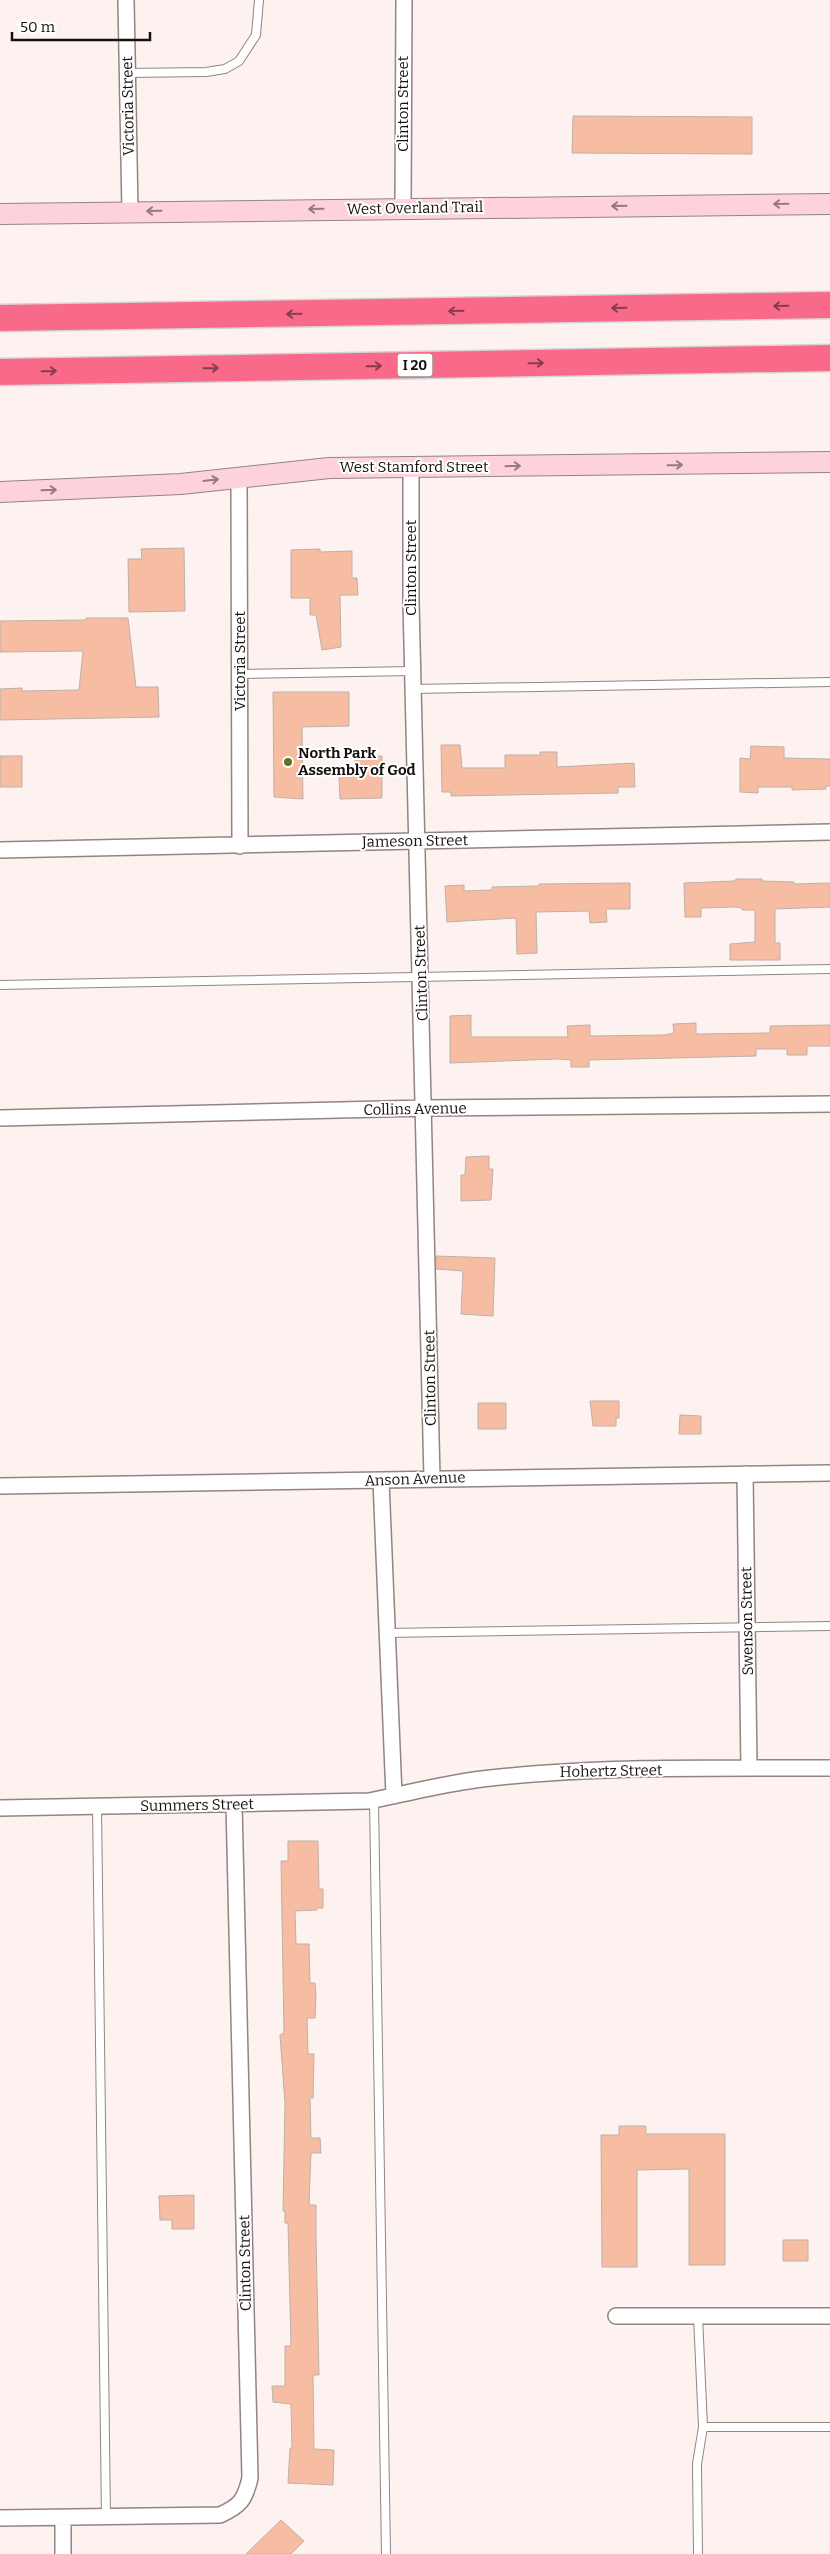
<svg xmlns="http://www.w3.org/2000/svg" width="830" height="2554" font-family="Bitter,serif">
	<style>
		.building { fill: #f6bda3; stroke: #beb0aa }
		.lines { fill: none; stroke-linecap: round; stroke-linejoin: round }
		.lane-casing { stroke: #928482; stroke-width: 10 }
		.street-casing { stroke: #928482; stroke-width: 18 }
		.secondary-casing { stroke: #928482; stroke-width: 22 }
		.highway-casing { stroke: #d5d4d4; stroke-width: 29 }
		.lane { stroke: #fff; stroke-width: 8 }
		.street { stroke: #fff; stroke-width: 15 }
		.secondary { stroke: #fdd2dc; stroke-width: 20 }
		.highway { stroke: #f96a8a; stroke-width: 26 }
		.oneway { stroke: #957b80 }
		.oneway2 { stroke: #873d4c }
		.poi-dot { fill: #65731f; stroke: #fff; stroke-width: 2 }
		.labels { text-anchor: middle; dominant-baseline: central; stroke-width: 4; stroke-linejoin: round; paint-order: stroke }
		.shield { fill: #fff; stroke: #5b5857; stroke-width: 1 }
		.shield-label { font-size: 14px; font-weight: bold; fill: #15100f }
		.street-label { font-size: 15px; fill: #15100f; stroke: #fff }
		.poi-label { font-size: 15px; font-weight: bold; fill: #15100f; stroke: #fff; text-anchor: start }
	</style>
	<rect width="100%" height="100%" fill="#fef2f0"/>
	<!-- building -->
	<path class="building" d="M573,116l179,1v37l-180,-1z
		M184,548l1,63 -56,1 -1,-53h14l-1,-10z
		M320,549v3l32,-1v27h5l1,17h-18l1,52 -19,3 -6,-35h-6v-17h-19v-48z
		M86,618h42l8,69h22l1,30 -159,3v-31l22,-1v3l57,-1 4,-39 -83,1v-31l86,-1z
		M273,692h76v34l-47,1 1,72 -29,-2z
		M441,745h19l2,23h43v-13h35v-3h17v15l77,-4 1,24h-17v6l-167,3v-4h-9z
		M751,746l33,1v11l46,1v27h-4v3l-34,1v-3h-34v6l-18,-1v-34l10,1z
		M0,756h22v31h-22z
		M382,756v42l-42,1 -1,-23 17,-1 -1,-18z
		M736,879h26v2l32,1v2l36,-1v24l-55,2v34h5v17h-50v-16l25,-2v-32h-13v-2l-7,-1 -34,1v9h-16l-1,-34 51,-2z
		M630,883v26h-24l1,13 -17,1 -1,-12 -53,1 1,41 -20,1 -1,-36 -69,4 -2,-36 19,-1v6l28,-1v-3l47,-1v-2z
		M471,1015v22h97l-1,-11 23,-1v11l75,-1 9,-2 -1,-9 23,-1v11l74,-1v-7l60,-1v21h-23v9h-20v-6h-31v7l-167,4v7h-18v-7l-13,-1 -108,4v-47z
		M489,1156v13h4l-2,31 -30,1v-26h4l1,-18z
		M436,1256l59,2 -2,58 -32,-2 2,-43 -27,-2z
		M590,1401h29v17h-3v8h-23z
		M478,1403h28v26h-28z
		M680,1415l21,1v18h-22z
		M288,1841h30l1,48h4v19h-6v2l-22,1 1,33h13l1,39h5l1,13 -1,22h-8l1,36h6l-1,44h-3l1,40h9l1,15h-10l-1,24 -1,28h7v31l3,139h-6l1,74 20,1 -1,35 -45,-2 2,-35h2l-1,-44 -18,-2 -1,-16h13v-40h6l-3,-123h-3v-12h-2l2,-108 -5,-68 4,-2 -3,-172h7z
		M619,2126h27v8h79v131h-36v-96l-52,1v97h-35l-1,-132h18z
		M194,2195v34h-22v-9h-12l-1,-24z
		M783,2240h25v21h-25z
		M281,2520l23,21 -13,13h-45z"/>
	<g class="lines">
		<!-- lane casing -->
		<g class="lane-casing">
			<path id="lane" d="M128,73l78,-1 19,-3 14,-8 17,-26 3,-35
				M240,674l173,-3
				M413,689l417,-7
				M0,985l830,-16
				M387,1633l443,-7
				M374,1800l12,754
				M97,1806l9,712
				M698,2316l5,111h127
				M698,2554l-1,-90 6,-37"/>
		</g>
		<!-- street casing -->
		<g class="street-casing">
			<path id="street" d="M126,0l4,211
				M403,208l1,-208
				M411,468v134l21,876
				M239,477l1,369
				M0,850l830,-18
				M0,1118l425,-10 405,-4
				M745,1474l4,294
				M381,1481l13,315
				M0,1486l830,-13
				M0,1808l369,-7c44,-9 86,-20 131,-24 109,-11 220,-9 330,-9
				M616,2316h214
				M0,2518l220,-3c20,-9 25,-15 30,-37l-16,-674
				M63,2519v35"/>
		</g>
		<!-- secondary casing -->
		<g class="secondary-casing">
			<path id="secondary" d="M0,214l830,-10
				M0,492l181,-8 148,-16 501,-6"/>
		</g>
		<!-- highway casing -->
		<g class="highway-casing">
			<path id="highway" d="M0,318l830,-13
				M0,372l830,-14"/>
		</g>
		<!-- lane -->
		<use href="#lane" class="lane"/>
		<!-- street -->
		<use href="#street" class="street"/>
		<!-- secondary -->
		<use href="#secondary" class="secondary"/>
		<!-- highway -->
		<use href="#highway" class="highway"/>
	</g>
	<!-- one-way arrows -->
	<defs><path id="oneway-shaft" d="M-6 0H5M1.5-3L5.5 0L1.5 3" fill="none" stroke-width="1.6" stroke-linecap="round" stroke-linejoin="round" transform="scale(1.25)"/></defs>
	<g class="oneway">
		<use href="#oneway-shaft" transform="translate(781 204) rotate(179)"/>
		<use href="#oneway-shaft" transform="translate(619 206) rotate(179)"/>
		<use href="#oneway-shaft" transform="translate(316 209) rotate(179)"/>
		<use href="#oneway-shaft" transform="translate(154 211) rotate(179)"/>
		<use href="#oneway-shaft" transform="translate(675 465) rotate(-1)"/>
		<use href="#oneway-shaft" transform="translate(513 466) rotate(-1)"/>
		<use href="#oneway-shaft" transform="translate(211 480) rotate(-7)"/>
		<use href="#oneway-shaft" transform="translate(49 490) rotate(-2)"/>
	</g>
	<g class="oneway2">
		<use href="#oneway-shaft" transform="translate(781 306) rotate(179)"/>
		<use href="#oneway-shaft" transform="translate(619 308) rotate(179)"/>
		<use href="#oneway-shaft" transform="translate(456 311) rotate(179)"/>
		<use href="#oneway-shaft" transform="translate(294 314) rotate(179)"/>
		<use href="#oneway-shaft" transform="translate(536 363) rotate(-1)"/>
		<use href="#oneway-shaft" transform="translate(374 366) rotate(-1)"/>
		<use href="#oneway-shaft" transform="translate(211 368) rotate(-1)"/>
		<use href="#oneway-shaft" transform="translate(49 371) rotate(-1)"/>
	</g>
	<!-- markers -->
	<circle class="poi-dot" cx="288" cy="762" r="5"/>
	<g class="labels">
		<!-- shield labels -->
		<rect class="shield" x="397.5" y="353.5" width="35" height="23" rx="4"/>
		<g class="shield-label">
			<text x="415" y="365">I 20</text>
		</g>
		<!-- street labels -->
		<g class="street-label">
			<text transform="translate(403 104) rotate(-90)">Clinton Street</text>
			<text transform="translate(128 106) rotate(-91)">Victoria Street</text>
			<text transform="translate(415 208) rotate(-1)">West Overland Trail</text>
			<text x="414" y="467">West Stamford Street</text>
			<text transform="translate(411 568) rotate(-90)">Clinton Street</text>
			<text transform="translate(240 661) rotate(-90)">Victoria Street</text>
			<text transform="translate(415 841) rotate(-1)">Jameson Street</text>
			<text transform="translate(421 973) rotate(-92)">Clinton Street</text>
			<text transform="translate(415 1109) rotate(-1)">Collins Avenue</text>
			<text transform="translate(430 1378) rotate(-91)">Clinton Street</text>
			<text transform="translate(415 1479) rotate(-2)">Anson Avenue</text>
			<text transform="translate(747 1621) rotate(-91)">Swenson Street</text>
			<text transform="translate(611 1771) rotate(-1)">Hohertz Street</text>
			<text transform="translate(197 1805) rotate(-1)">Summers Street</text>
			<text transform="translate(245 2263) rotate(-91)">Clinton Street</text>
		</g>
		<!-- poi labels -->
		<g class="poi-label">
			<text x="298" y="753">North Park<tspan x="298" dy="17">Assembly of God</tspan></text>
		</g>
	</g>
	<!-- scale -->
	<path d="M12 32v8h138v-8" fill="none" stroke="#15100f" stroke-width="2.5"/>
	<text x="20" y="32" font-size="15" fill="#15100f" stroke="#ffffff" stroke-width="4" paint-order="stroke">50 m</text>
</svg>
